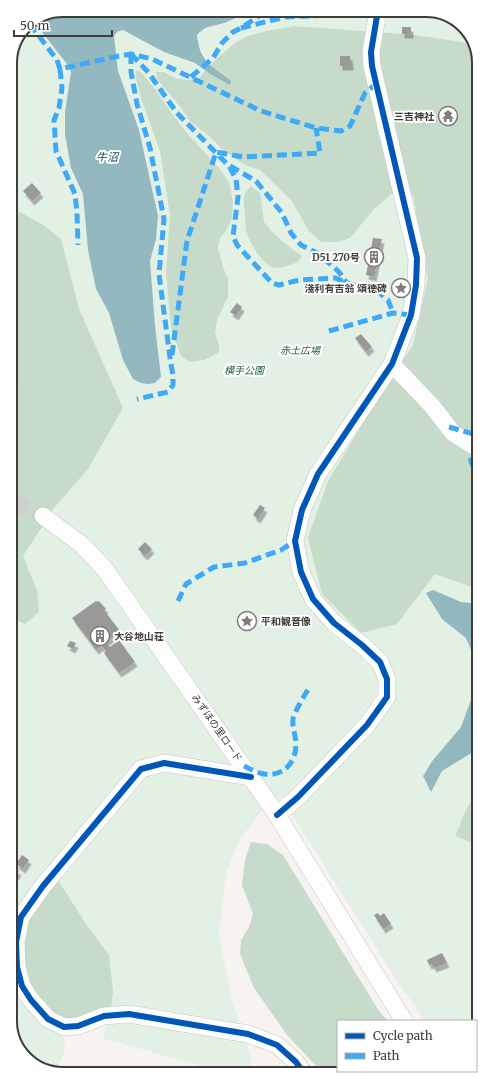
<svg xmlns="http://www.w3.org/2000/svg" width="489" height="1084" font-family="Merriweather,'Noto Sans JP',serif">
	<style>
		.green { fill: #e3f0e4 }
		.forest { fill: #c6dbca }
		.water { fill: #93b8bf }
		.building { fill: #9b9998; filter: url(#shadow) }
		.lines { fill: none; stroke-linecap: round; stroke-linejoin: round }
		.minor-tunnel { stroke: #d1cecc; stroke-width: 17; stroke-dasharray: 17 8; stroke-linecap: butt }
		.minor-casing { stroke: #c6c4c2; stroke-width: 18 }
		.minor { stroke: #fefdfd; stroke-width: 17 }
		.quiet { stroke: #3fa9f5; stroke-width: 5; stroke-dasharray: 10 5; stroke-linecap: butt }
		.cycleway-casing { stroke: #fff; stroke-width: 8 }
		.cycleway { stroke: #0057b8; stroke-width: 6 }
		.labels { text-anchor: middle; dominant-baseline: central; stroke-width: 4; stroke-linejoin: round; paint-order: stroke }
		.poi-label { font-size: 10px; font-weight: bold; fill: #3f3c3a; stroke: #fff; text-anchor: end }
		.park-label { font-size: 10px; font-style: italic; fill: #25643f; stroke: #fff }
		.street-label { font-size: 10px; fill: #3f3c3a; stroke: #fff }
		.water-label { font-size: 11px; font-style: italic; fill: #14454e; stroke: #fff }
		.rim { fill: none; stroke: #3f3c3a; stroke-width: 2 }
	</style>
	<defs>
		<filter id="shadow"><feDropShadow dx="2.5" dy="4.5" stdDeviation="0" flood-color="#0004"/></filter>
	</defs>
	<rect width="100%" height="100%" fill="#f6f3f1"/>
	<!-- green -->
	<path class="green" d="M63,10h367l29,11 17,24 3,977 -3,9v-10h-51l-33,-48 -111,-176 -17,11 -24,31 -14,34 -7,62 12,62 20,60 1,15 -27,1 -122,-35 8,-29 -2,-54 -23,-31 -73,-5 -2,-404 15,-14 -15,-10 -1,-432 16,-34z
		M13,981l49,51 3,12 -1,9 -4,9 -6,10 -23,-9 -18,-24z"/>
	<!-- forest -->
	<path class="forest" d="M294,26l120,9 61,9 1,1 1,225 -6,17 6,8 1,294 -43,-15 -38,50 -36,9 -39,-39 -14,-56 20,-57 37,-61 48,-75 15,-67 -15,-83 -22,-1 -17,15 -24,29 -12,4h-17l-12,-11 -17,-30 -32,-31 -15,-5 -20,-13 -15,-15 -20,-16 -9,-13 -24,-29 -1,-7h8l13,7 12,1 11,-3 15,-17 20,-17 13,-7 19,-5z
		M137,70l5,3 12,15 19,27 13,17 34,37 9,13 4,20 -1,16 -5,11 -7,9 -2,10 5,19 5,12v17l-11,24 -2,13 4,12v7l-15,8 -14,2 -9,-6 -10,-28 -5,-56 4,-57 -10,-64 -18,-50 -7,-26z
		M251,186l9,7 4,29 8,10 20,17 10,7 -4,6c-6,2 -15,6 -22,6 -13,-1 -27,-26 -30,-38 -1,-5 0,-10 -1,-15 -1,-13 -4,-20 6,-29z
		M11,207l34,19 16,13 18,70 44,99 -35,61 -34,39 -31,48 14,35 2,21 -14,12 -13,-6z
		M478,788v59l-8,-5 -15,-6 12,-28z
		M251,842l16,2 16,11 96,156 9,10h-50v50h96l-115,1 -1,-4 -31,-33 -33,-47 -14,-34 1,-14 8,-13 4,-13 -11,-29 3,-25z
		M56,877l30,47 23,31 4,37 -2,17 -46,15 -32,-28 -12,-29 4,-48z"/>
	<!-- water -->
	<path class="water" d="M63,10h191c-10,3 -18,8 -27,12 -13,5 -20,2 -30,13 1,7 2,15 6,21 6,11 19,17 28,25l-1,4 -20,-11 -15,-11 -31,-11 -41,-22 -6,2 -3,4 4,35 21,59 19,86 -2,23 -6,22 5,65 6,51 -6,6 -7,1 -7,-1 -8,-4 -10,-19 -14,-47 -13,-24 -8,-39 -5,-56 -12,-26 -6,-34v-22l6,-40 -4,-8 -33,-42z
		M433,590l28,12 17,2v145l-36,22 -11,21 -8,-16 10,-16 28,-33 14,-38 2,-25 -11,-26 -24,-19 -16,-26z
		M479,995v27l-3,9v-10h-3c-3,-10 -3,-20 6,-26z"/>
	<!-- building -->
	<path class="building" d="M402,27h9v7h-9z
		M340,56h10l1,10h-11z
		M447,111l4,2v1l2,1 -2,6 -2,-1 -1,1 -4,-1v-2l-2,-1 2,-5 3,1z
		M32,183l9,10 -9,8 -9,-10z
		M373,238l9,1 -8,38 -8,-2z
		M237,303l5,4 -6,9 -6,-4z
		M361,334l11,13 -6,5 -11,-14z
		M260,505l5,3 -7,11 -5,-4z
		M145,542l7,7 -7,7 -7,-7z
		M96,601l1,1 2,-1 7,8 -2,1 16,21 -14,11 4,5 9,-7 16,22 -16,11 -15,-20 2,-2 -4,-5 -6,4 -24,-32z
		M70,641l6,2 -3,6 -6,-3z
		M22,855l7,5 -6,9 -7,-5z
		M12,867l7,4 -5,8 -2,-1z
		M378,913l2,3 4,-3 7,11 -8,5 -9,-14z
		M442,953l5,10 -13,5 -2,-4 -3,1 -2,-5z"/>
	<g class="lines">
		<!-- minor-tunnel -->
		<path class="minor-tunnel" d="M11,502l32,14"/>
		<!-- minor casing -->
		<g class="minor-casing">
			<path id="minor" d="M392,364l40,42 21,27 24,15
				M43,516l39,29 22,23 173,247 127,206
				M251,777l-87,-14 -23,6 -98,117 -22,31 -5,25 1,25 5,19 9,14 17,19 16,8 14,-1 26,-10 25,-2 119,20 29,11 19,17 7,10
				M277,815l21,-18 69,-72 20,-28v-18l-7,-17 -18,-17 -28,-22 -21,-24 -12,-27 -6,-31 7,-31 16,-36 74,-110 19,-49 5,-30 1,-27 -45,-192 -1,-14 7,-42"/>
		</g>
		<!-- minor -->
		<use href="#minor" class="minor"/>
		<!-- quiet -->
		<path class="quiet" d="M30,24l27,36 3,9 59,-13 12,-2 21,5 109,52 55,17 25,3 9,-5 15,-33 11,-9
			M241,28l44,-11 91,-4
			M131,54l17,18 29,41 52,53 7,13 2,18 -5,39 4,9 35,38 7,2 20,-5 36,-2 23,9 17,2 13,11 5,13
			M131,54v18l6,32 13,44 14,71 -5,55 12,91 2,10v10l-5,7 -31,7
			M60,69l2,19 -3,20 -5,12 2,31 19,43 2,19 1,32
			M191,77l22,-19 9,-15 11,-11 8,-4 27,-18
			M230,166l26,15 26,32 9,20 10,12 16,8 12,10 10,9 7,10
			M477,279v8
			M329,331l64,-18 18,2
			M172,355l15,-114 29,-89 27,5 77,-4 -4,-25
			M449,427l28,8
			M471,458c-1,6 2,8 6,12
			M178,601l8,-17 28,-17 31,-4 36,-13 14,-9
			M244,766c6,3 14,7 20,8 20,3 32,-12 32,-30 0,-8 -4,-16 -3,-25 1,-7 13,-26 17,-33"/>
		<!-- cycleway casing -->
		<g class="cycleway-casing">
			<path id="cycleway" d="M251,777l-87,-14 -23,6 -98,117 -22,31 -5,25 1,25 5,19 9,14 17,19 16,8 14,-1 26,-10 25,-2 119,20 29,11 19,17 7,10
				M277,815l21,-18 69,-72 20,-28v-18l-7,-17 -18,-17 -28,-22 -21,-24 -12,-27 -6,-31 7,-31 16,-36 74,-110 19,-49 5,-30 1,-27 -45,-192 -1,-14 7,-42"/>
		</g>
		<!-- cycleway -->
		<use href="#cycleway" class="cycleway"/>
	</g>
	<!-- icons -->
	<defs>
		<g id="temple-ring" transform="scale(1)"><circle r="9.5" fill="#fff" stroke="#7f7c7a" stroke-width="1.5"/><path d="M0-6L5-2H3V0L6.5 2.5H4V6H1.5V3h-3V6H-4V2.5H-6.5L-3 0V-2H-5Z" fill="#7f7c7a"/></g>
		<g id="building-ring" transform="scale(1)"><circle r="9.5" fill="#fff" stroke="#7f7c7a" stroke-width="1.5"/><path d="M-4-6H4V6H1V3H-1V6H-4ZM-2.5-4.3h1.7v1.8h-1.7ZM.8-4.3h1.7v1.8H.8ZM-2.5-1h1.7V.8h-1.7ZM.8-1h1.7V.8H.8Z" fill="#7f7c7a"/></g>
		<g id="sight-ring" transform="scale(1)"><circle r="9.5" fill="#fff" stroke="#7f7c7a" stroke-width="1.5"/><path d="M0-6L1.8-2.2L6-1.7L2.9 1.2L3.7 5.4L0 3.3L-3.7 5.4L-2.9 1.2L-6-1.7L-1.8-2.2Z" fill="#7f7c7a"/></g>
	</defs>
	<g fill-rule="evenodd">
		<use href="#temple-ring" x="448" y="116"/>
		<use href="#building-ring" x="374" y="257"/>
		<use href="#sight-ring" x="401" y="288"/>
		<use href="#sight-ring" x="247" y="621"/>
		<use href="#building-ring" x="100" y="636"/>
	</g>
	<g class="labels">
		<!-- poi labels -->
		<g class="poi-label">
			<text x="434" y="116">三吉神社</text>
			<text x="360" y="257">D51 270号</text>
			<text x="387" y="288">淺利有吉翁 頌徳碑</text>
			<text x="261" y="621" text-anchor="start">平和観音像</text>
			<text x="114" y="636" text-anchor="start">大谷地山荘</text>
		</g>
		<!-- park labels -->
		<g class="park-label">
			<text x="300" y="350">赤土広場</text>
			<text x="244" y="370">横手公園</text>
		</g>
		<!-- street labels -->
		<g class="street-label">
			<text transform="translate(217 728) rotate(55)">みずほの里ロード</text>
		</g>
		<!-- water labels -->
		<g class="water-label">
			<text x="107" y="157">牛沼</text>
		</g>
	</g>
	<!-- crop -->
	<path d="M0 0H489V1084H0ZM63 17H426A46 46 0 0 1 472 63V1021A46 46 0 0 1 426 1067H63A46 46 0 0 1 17 1021V63A46 46 0 0 1 63 17Z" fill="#fff" fill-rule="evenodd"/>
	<path class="rim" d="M63 17H426A46 46 0 0 1 472 63V1021A46 46 0 0 1 426 1067H63A46 46 0 0 1 17 1021V63A46 46 0 0 1 63 17Z"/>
	<!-- legend -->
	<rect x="337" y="1020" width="140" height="52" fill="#ffffff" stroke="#b2b1b0"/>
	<rect x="345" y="1033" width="20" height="6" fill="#0057b8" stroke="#b2b1b0"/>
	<text x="373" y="1040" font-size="12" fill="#3f3c3a">Cycle path</text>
	<rect x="345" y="1053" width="20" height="6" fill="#3fa9f5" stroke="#b2b1b0"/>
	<text x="373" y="1060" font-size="12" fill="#3f3c3a">Path</text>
	<!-- scale -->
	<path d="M14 30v6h98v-6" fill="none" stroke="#3f3c3a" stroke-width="2"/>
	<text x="20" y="30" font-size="12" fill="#3f3c3a" stroke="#ffffff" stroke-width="3" paint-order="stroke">50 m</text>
</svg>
